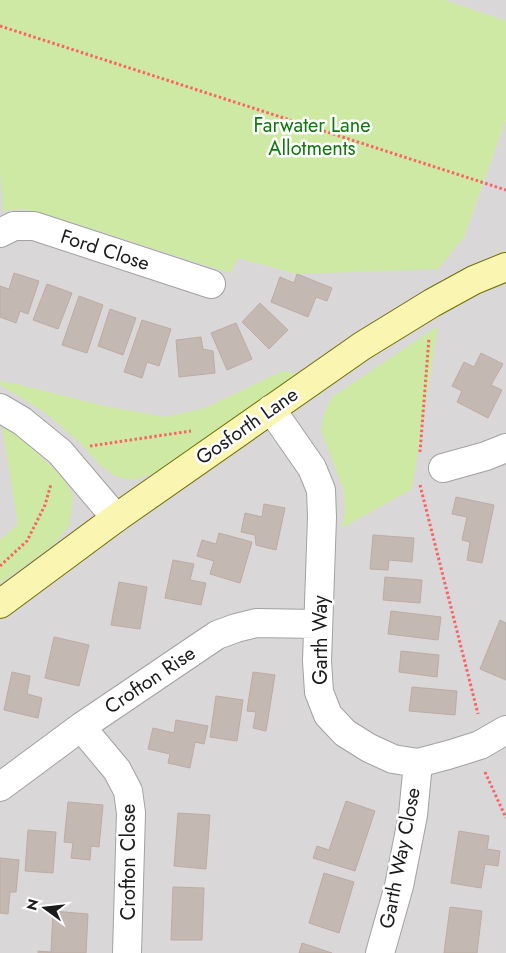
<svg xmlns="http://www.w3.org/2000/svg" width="506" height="953" font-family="Jost,sans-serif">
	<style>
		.residential { fill: #d9d7d8 }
		.grass { fill: #cee9a3 }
		.building { fill: #c4b8b3; stroke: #beaba2 }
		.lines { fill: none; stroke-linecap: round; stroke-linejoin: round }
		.street-casing { stroke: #a2a2a2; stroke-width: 30 }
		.secondary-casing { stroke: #706f03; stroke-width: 30 }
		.path { stroke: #fc6165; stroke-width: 3; stroke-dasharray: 2.5 2.5; stroke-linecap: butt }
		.street { stroke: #fff; stroke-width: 28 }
		.secondary { stroke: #faf5b0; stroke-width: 28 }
		.labels { text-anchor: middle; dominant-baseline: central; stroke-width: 5; stroke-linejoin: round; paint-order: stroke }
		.park-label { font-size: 20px; fill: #0e7809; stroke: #fff }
		.street-label { font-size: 20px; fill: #1b1b1b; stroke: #fff }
	</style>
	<rect width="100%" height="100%" fill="#ede7df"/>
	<!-- residential -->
	<path class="residential" d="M445,0h61v21z
		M506,119v834h-506v-785l238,90 59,16 167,-37z"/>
	<!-- grass -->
	<path class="grass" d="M0,0h445l61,21v98l-42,118 -26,32 -141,5 -59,-16 -8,15 -188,-60 -20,-4 -19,2 -3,-43z
		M438,326l-26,163 -70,39 3,-20 -2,-20 -22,-58 3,-16 8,-17z
		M282,371l19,3 -146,99 -23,7 -17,-4 -14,-10 -21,-23 -34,-30 -46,-28v-4l16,3 89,22 60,11 40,-9z
		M2,426l16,10 46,41 9,19 -4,30 -17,20 -52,37v-43l18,-16z"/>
	<!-- building -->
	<path class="building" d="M14,273l25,8 -11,33 -8,-3 -4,12 -16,-6v-31l9,3z
		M297,274l35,14 -5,13 -11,-4 -8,20 -37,-15 9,-25 14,6z
		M47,284l25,9 -14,36 -25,-9z
		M79,296l24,9 -16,48 -25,-8z
		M260,303l28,27 -19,19 -27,-27z
		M110,309l26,9 -13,37 -25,-9z
		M142,320l29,9 -12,37 -12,-4 -5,16 -18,-6z
		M236,323l16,36 -25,11 -16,-37z
		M201,337l2,12 10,2 2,22 -36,4 -3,-37z
		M481,353l22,11 -12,21 11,5 -14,28 -31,-16 5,-11 -10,-5 12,-24 10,5z
		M456,497l38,8 -12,58 -15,-3 3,-18 -8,-2 5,-23 -15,-3z
		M264,504l21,4 -9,42 -20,-5 -1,-10 -14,-3 4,-19 17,4z
		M219,533l33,9 -12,41 -30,-9 4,-13 -17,-5 5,-16 14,4z
		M373,535l41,3 -2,24 -23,-2 -1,10 -18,-1z
		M173,560l21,4 -4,16 16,3 -5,22 -36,-7z
		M385,577l37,3 -2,23 -37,-3z
		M119,582l28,5 -7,42 -29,-4z
		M391,611l50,6 -3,23 -50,-6z
		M500,620l6,3v57l-26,-11z
		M54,637l35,8 -10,41 -34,-8z
		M401,651l38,4 -2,22 -38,-5z
		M12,672l18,4 -3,18 15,4 -4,20 -34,-8z
		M253,672l22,3 -9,56 -13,-3 3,-16 -9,-1z
		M412,687l45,4 -2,24 -46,-4z
		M216,696l27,4 -6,41 -27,-4z
		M176,720l32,6 -4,18 -9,-2 -5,26 -22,-5 2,-9 -22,-5 5,-21 21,5z
		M346,801l29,10 -20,60 -42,-13 4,-12 12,4z
		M68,802l35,3 -4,42 -8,-1 -1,14 -19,-2 2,-15 -9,-1z
		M178,813l32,2 -4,54 -32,-3z
		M28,830l28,2 -3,41 -28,-2z
		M459,831l30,5 -2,13 13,2 -2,15 -13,-2 -4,24 -30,-5z
		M0,858l19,2 -3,32h-6l-2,22 -8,-1z
		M324,873l30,9 -15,51 -30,-10z
		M173,887l31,1 -2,52h-31z
		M450,907l32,4 -5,42h-33z
		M53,911l35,3 -2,39h-48v-2l13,1z
		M302,943l30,10h-33z"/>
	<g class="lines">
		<!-- street casing -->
		<g class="street-casing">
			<path id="street" d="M0,233l14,-7h20l177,58
				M0,408l22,13 38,31 56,66
				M271,409l41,59 9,22 1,27 -5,144 2,31 9,23 17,18 24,15 24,11 25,4 30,-8 32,-10 26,-15
				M443,468l43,-12 20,-8
				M81,727l36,43 11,21 3,22 -4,140
				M0,787l81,-60 136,-92 19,-7 20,-5 62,1
				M380,953l19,-67 14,-71 5,-52"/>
		</g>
		<!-- secondary casing -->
		<g class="secondary-casing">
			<path id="secondary" d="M0,604l116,-86 246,-172 70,-43 42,-23 32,-13"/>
		</g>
		<!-- path -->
		<path class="path" d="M0,26l506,164
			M90,446l101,-15
			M420,452l9,-114
			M420,485l58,229
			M0,566l27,-25 18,-36 6,-21
			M485,772l21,46"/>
		<!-- street -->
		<use href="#street" class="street"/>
		<!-- secondary -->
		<use href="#secondary" class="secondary"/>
	</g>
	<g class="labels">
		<!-- park labels -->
		<g class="park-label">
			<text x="312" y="125">Farwater Lane<tspan x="312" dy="23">Allotments</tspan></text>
		</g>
		<!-- street labels -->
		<g class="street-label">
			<text transform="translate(105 250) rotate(18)">Ford Close</text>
			<text transform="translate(247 426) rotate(-35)">Gosforth Lane</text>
			<text transform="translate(320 640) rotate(-90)">Garth Way</text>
			<text transform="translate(150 680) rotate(-34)">Crofton Rise</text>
			<text transform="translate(400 858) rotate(-79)">Garth Way Close</text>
			<text transform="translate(128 862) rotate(-90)">Crofton Close</text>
		</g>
	</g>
	<!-- north arrow -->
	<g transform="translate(45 908) rotate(285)" stroke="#ffffff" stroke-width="4" paint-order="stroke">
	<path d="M0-4L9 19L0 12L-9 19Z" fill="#1b1b1b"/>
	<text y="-8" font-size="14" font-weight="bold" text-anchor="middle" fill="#1b1b1b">N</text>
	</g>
</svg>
